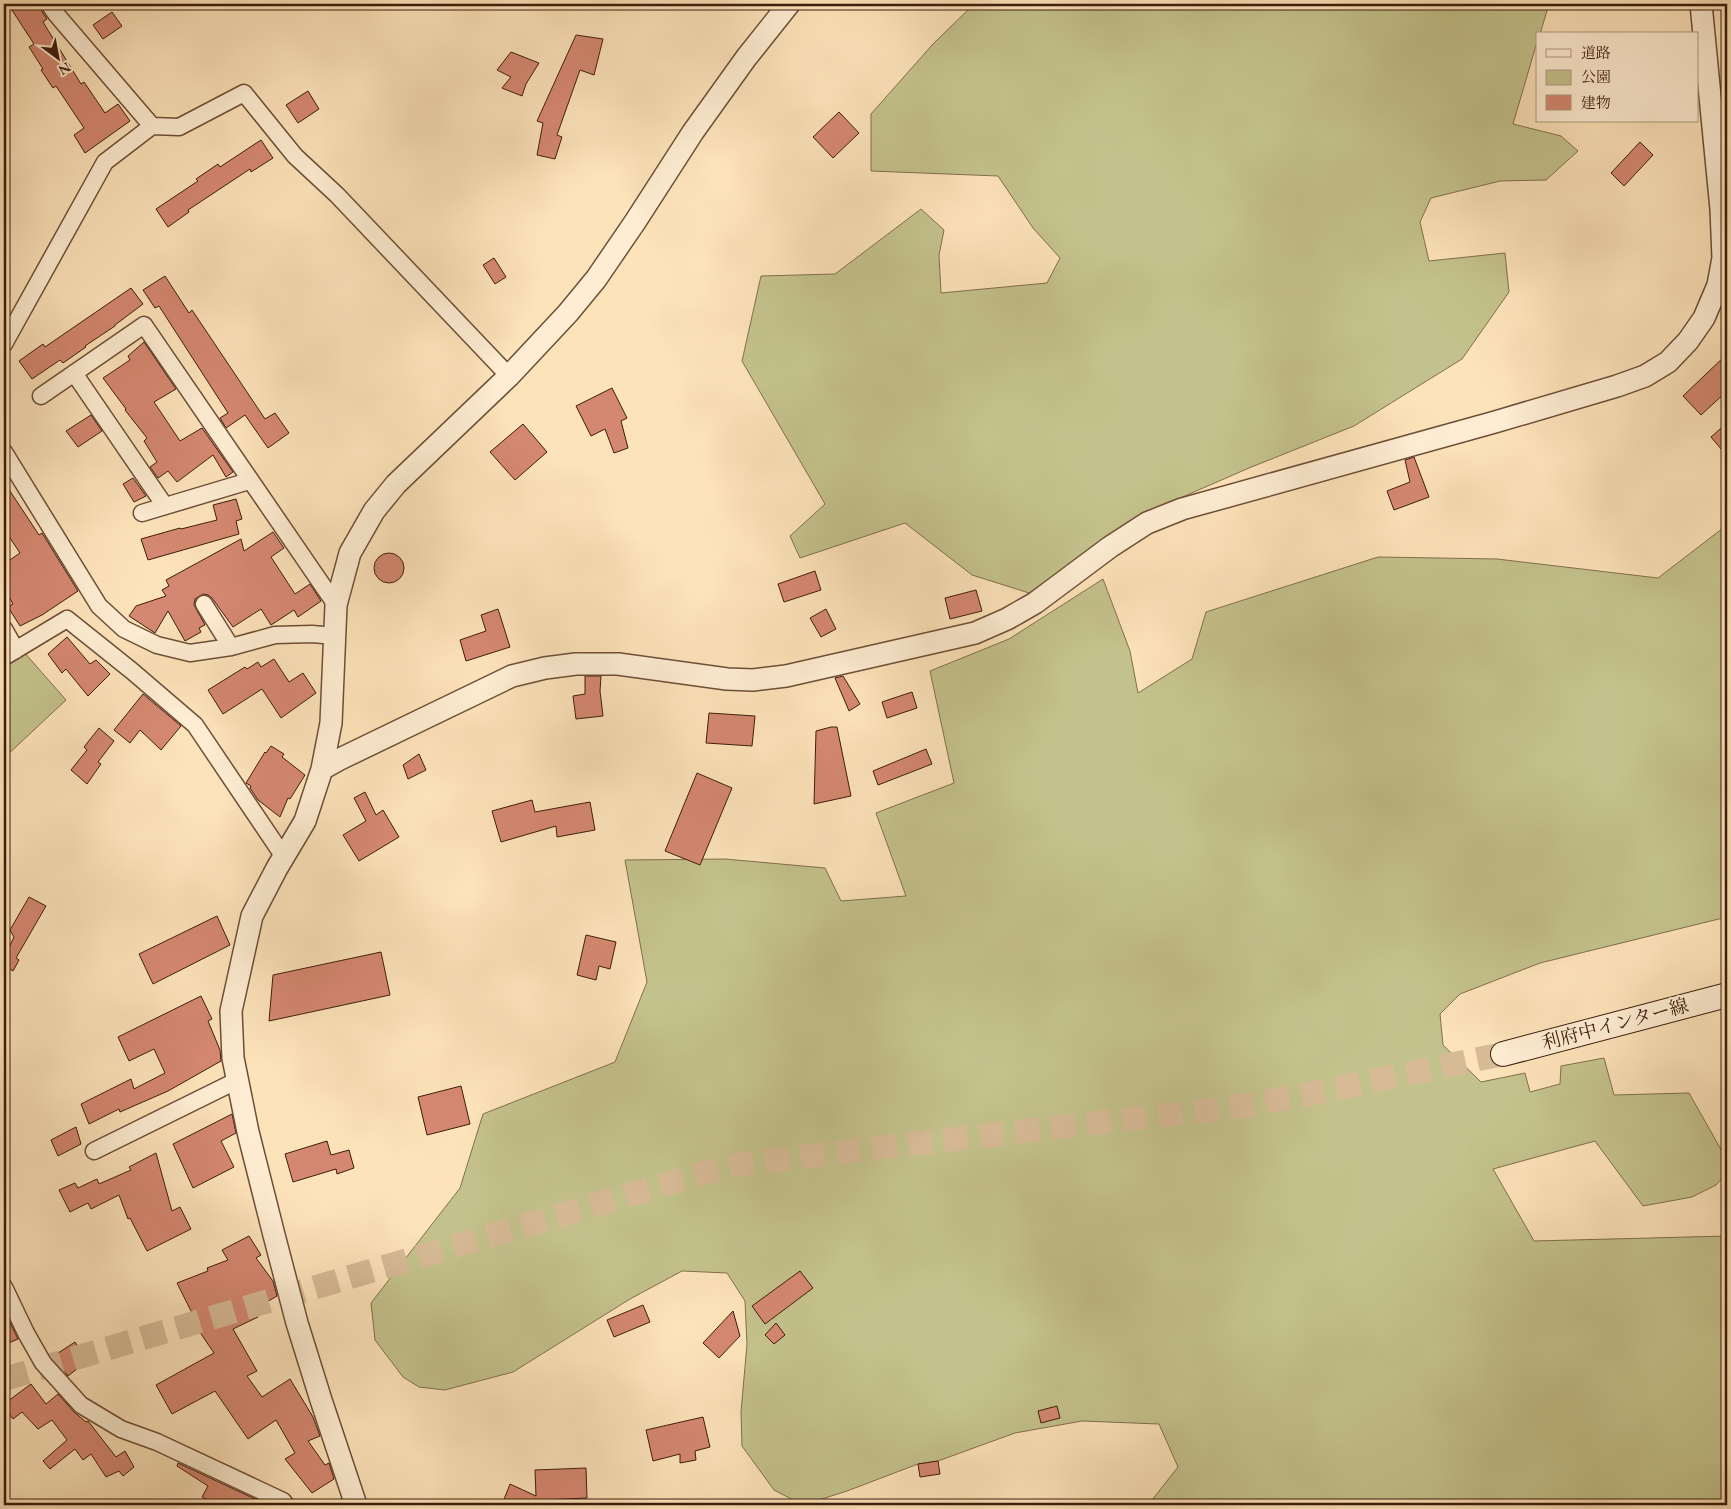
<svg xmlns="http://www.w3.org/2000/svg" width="1731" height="1509" font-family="'EB Garamond','Noto Serif JP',serif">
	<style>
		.green { fill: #c4c28c; stroke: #816f4c }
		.building { fill: #d58871; stroke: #3e1c0b }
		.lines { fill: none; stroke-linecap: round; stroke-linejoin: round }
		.secondary-tunnel { stroke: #d7bb97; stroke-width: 24; stroke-dasharray: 24 12; stroke-linecap: butt }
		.minor-casing { stroke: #6e4e37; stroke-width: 19 }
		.tertiary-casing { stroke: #6e4e37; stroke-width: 24 }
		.secondary-casing { stroke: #3e1c0b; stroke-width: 26 }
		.minor { stroke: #feedd2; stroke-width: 16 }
		.tertiary { stroke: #feedd2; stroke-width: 21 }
		.secondary { stroke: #feedd2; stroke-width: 24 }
		.labels { text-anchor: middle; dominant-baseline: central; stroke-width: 4.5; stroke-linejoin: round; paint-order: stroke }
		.street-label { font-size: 19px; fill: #3e1c0b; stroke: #feedd2 }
	</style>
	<rect width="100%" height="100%" fill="#fde3ba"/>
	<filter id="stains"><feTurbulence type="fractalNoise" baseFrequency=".004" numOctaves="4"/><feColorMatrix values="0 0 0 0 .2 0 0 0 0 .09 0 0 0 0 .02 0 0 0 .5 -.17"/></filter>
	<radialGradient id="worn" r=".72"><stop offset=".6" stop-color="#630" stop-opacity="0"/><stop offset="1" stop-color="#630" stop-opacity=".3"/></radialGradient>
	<!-- green -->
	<path class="green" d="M974,4h575l-9,30h-3v8l-24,82 48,12 17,15 -32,29 -46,1 -69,17 -11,24 9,39 76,-8 4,39 -47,67 -108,67 -105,42 -110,48 -110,77 -57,-18 -67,-52 -105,35 -10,-22 35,-32 -83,-143 19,-85 74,-2 86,-65 23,21 -5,25 2,38 106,-10 13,-25 -27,-30 -35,-52 -127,-5v-57l62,-70z
		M1727,525v392l-187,46 -80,31 -20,20 3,31 38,37 44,-9 5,19 30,-8 1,-18 43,-8 10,37 75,-2 38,67v13l-11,12 -24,12 -49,9 -48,-65 -102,28 41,72 193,-5v269h-579l30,-38 -19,-43 -77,-3 -67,12 -77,28 -20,3 -71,27 -44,14 -29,-15 -32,-44 -1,-34 6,-68 -2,-43 -18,-28 -45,-2 -52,28 -117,73 -68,18 -26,-3 -16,-10 -28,-37 -4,-37 89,-115 23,-74 132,-52 32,-80 -22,-122 100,-1 100,9 16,33 65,-5 -30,-83 78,-30 -24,-112 79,-32 94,-60 27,72 8,42 54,-34 14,-47 172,-55 119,2 161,19z
		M23,651l43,49 -62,58v-95z"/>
	<!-- building -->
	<path class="building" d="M8,4h31l2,6 6,9 -4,3 38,62 3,-2 21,31 13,-9 12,17 -45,32 -11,-18 10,-7 -28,-42 -3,2 -12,-18 2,-1 -14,-22 5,-3z
		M112,12l10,14 -19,13 -10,-14z
		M576,35l27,4 -9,36 -14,-5 -23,65 5,2 -7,22 -18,-4 6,-32 -6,-2z
		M511,52l28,11 -13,21 -4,12 -20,-8 9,-11 -14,-7z
		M308,91l11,18 -21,14 -12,-18z
		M839,112l20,21 -26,25 -20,-21z
		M261,140l12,18 -22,14 -1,-3 -62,41 1,2 -21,15 -12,-18 42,-28 -2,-2 22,-15 2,3z
		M1640,142l13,13 -29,31 -13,-13z
		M494,258l12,19 -11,7 -12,-19z
		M165,276l24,37 3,-3 73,109 10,-6 14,20 -21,15 -23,-33 -19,13 -6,-10 8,-5 -69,-107 -4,2 -12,-18z
		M131,288l12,16 -28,21v1l-30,20 1,1 -23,16 -3,-3 -28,19 -13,-18 24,-17 2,3z
		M144,342l32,47 -22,13 26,39 22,-13 31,44 -7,5 -13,-22 -36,27 -9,-11 -10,7 -8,-11 7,-5 -13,-21 3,-3 -22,-28 1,-1 -23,-31 27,-18 -2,-4z
		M1727,354v37l-26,24 -18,-19z
		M612,388l15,30 -6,3 7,27 -14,5 -9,-24 -14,7 -15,-30z
		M91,415l11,16 -24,16 -12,-16z
		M1727,423v33l-16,-19z
		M523,424l24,28 -32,28 -25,-28z
		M1414,457l15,40 -35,13 -7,-19 23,-9 -5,-22z
		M133,478l13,18 -12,6 -11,-18z
		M4,482l35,53 3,-2 36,58 -36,24 -22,11 -12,-19 5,-3 -9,-16v-24l16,-11 -16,-24z
		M236,499l6,20 -6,2 3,13 -91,26 -7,-21 39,-11 1,1 36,-9 -4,-15z
		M273,532l11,16 -13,9 24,37 15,-10 11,17 -23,16 -4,-7 -23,15 -10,-16 -28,18 -21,-29 -4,-3 -5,-1 -8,5 -1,6 11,20 -6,3 2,4 -16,9 -17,-30 -13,22 -26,-17 7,-10 30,-10 -4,-6 7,-4 -3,-6 75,-41 3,12z
		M374 568a15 15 0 1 1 30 0a15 15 0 1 1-30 0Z
		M815,571l6,19 -37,12 -6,-18z
		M976,590l6,21 -32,8 -5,-21z
		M498,609l12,38 -44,14 -6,-21 26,-9 -5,-16z
		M826,609l10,20 -15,8 -11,-19z
		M67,637l23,27 6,-4 14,14 -22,22 -22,-27 -4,4 -14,-19z
		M274,659l15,23 14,-9 13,20 -35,25 -19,-29 -39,25 -15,-24 37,-23 2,2 11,-7 3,5z
		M585,676h16l-1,15 3,25 -27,3 -3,-23 12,-2z
		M843,676l17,28 -11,7 -14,-33z
		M912,692l5,16 -30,10 -5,-16z
		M143,694l38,32 -20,24 -21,-20 -10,13 -16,-13z
		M709,713l46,3 -3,30 -46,-3z
		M831,727h6l14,69 -37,8 2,-73z
		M99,728l15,13 -16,21 3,2 -14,20 -16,-14 16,-20 -3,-3z
		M271,746l13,8 -2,3 23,18 -15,24 -2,-1 -8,19 -22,-17 -8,-12 1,-2 -5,-3 19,-31 1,1z
		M926,749l6,15 -54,21 -5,-14z
		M419,754l7,16 -18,9 -5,-14z
		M697,773l35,15 -32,77 -35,-14z
		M365,792l11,23 7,-5 16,27 -40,24 -16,-26 23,-14 -12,-23z
		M532,800l3,12 55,-10 5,28 -38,7 -1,-11 -55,16 -9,-31z
		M29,897l17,9 -30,52 3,2 -6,11 -3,-2 -2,3 -4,-2v-12l10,-21 -4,-7z
		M217,916l13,29 -77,39 -14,-30z
		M586,935l30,7 -6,27 -11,-3 -3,14 -19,-5z
		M381,952l9,43 -121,26 4,-46z
		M201,996l11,23 -4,2 12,29 1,11 -53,30 -48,21 -1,-3 -30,15 -8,-20 50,-25 3,10 31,-16 -11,-24 -25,12 -11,-24z
		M461,1086l9,38 -43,11 -9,-38z
		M232,1114l4,19 -15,8 13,26 -41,21 -20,-44z
		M76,1127l5,17 -23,12 -7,-16z
		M327,1141l4,14 18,-5 5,18 -17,6 -1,-5 -43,13 -8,-28z
		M156,1153l16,58 8,-4 11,22 -44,22 -17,-33 -2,1 -9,-24 -28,14 -3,-6 -18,9 -11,-22 16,-7 3,5 19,-9 2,5 32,-14 -2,-3z
		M249,1236l12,19 -5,3 17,23 4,15 -22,13 3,8 -25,12 24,42 -10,5 15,21 28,-18 23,38 7,19 -12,5 17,24 4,-2 5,16 -22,14 -27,-34 10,-6 -19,-33 -28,19 -33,-48 -43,23 -16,-29 58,-32 -23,-34 3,-2 -17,-34 31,-12 -1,-3 21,-8 -6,-10z
		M800,1271l13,17 -48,36 -13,-18z
		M643,1305l7,17 -36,15 -7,-17z
		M4,1310l14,29 -14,6z
		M733,1311l7,25 -21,22 -16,-15z
		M776,1323l9,12 -11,9 -9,-9z
		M75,1342l12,19 -19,15 -16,-19z
		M31,1384l15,20 12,-10 16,18 12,10 2,-1 28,36 9,-6 9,16 -11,9 -4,-5 -13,6 -15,-23 -8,6 -8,-11 -25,20 -7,-8 24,-21 -15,-20 -14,9 -16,-17 -9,7 -9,-12v-3z
		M1057,1406l3,12 -19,5 -3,-12z
		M703,1417l7,30 -15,4 1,9 -16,3v-9l-27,7 -7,-31z
		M938,1461l2,13 -20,3 -2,-13z
		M178,1463l90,42h-51l-15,-8 6,-11 -31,-20z
		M586,1468l1,30 -67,3 -1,4 -16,-3 7,-18 26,12 -1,-26z"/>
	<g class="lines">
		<!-- secondary-tunnel -->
		<path class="secondary-tunnel" d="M4,1379l696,-205 46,-11 497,-57 86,-16 174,-36"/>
		<!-- minor casing -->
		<g class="minor-casing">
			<path id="minor" d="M152,126l27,1 65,-34 51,63 42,39 172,181
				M4,344l101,-182 47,-36 -96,-112 -7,-10
				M74,373l91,133
				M41,396l103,-71 192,280
				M4,452l95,154 25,23 33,16 33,8 41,-6 44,-12 37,-1 23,2
				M142,513l107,-32
				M204,604l27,43
				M4,629l12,21
				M4,657l63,-38 65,52 63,54 89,132
				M94,1151l144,-71
				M4,1287l22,46 17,30 38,42 40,24 36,13 126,59 3,4"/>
		</g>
		<!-- tertiary casing -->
		<g class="tertiary-casing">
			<path id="tertiary" d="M322,769l16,-9 174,-84 33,-8 31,-4h42l109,15 26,1 33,-4 189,-43 32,-14 28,-16 75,-56 37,-24 35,-14 313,-87 122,-36 28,-10 23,-14 20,-21 16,-23 14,-33 5,-27 -2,-49 -20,-205
				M356,1505l-35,-105 -24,-77 -23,-88 -26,-103 -15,-74 -2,-47 21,-95 25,-48 28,-47 17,-52 9,-46 5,-118 14,-52 24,-42 22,-27 113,-108 59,-63 28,-34 39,-57 58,-90 53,-74 43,-54"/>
		</g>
		<!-- secondary casing -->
		<g class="secondary-casing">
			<path id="secondary" d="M1503,1054l224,-59"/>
		</g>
		<!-- minor -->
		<use href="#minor" class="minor"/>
		<!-- tertiary -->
		<use href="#tertiary" class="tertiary"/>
		<!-- secondary -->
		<use href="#secondary" class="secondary"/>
	</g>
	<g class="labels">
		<!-- street labels -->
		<g class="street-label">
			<text transform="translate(1615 1024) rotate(-15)">利府中インター線</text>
		</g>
	</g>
	<!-- margin -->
	<rect width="1731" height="1509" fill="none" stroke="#fde3ba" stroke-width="20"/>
	<rect x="5" y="5" width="1721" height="1499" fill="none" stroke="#3e1c0b" stroke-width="2.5"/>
	<rect x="10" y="10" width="1711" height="1489" fill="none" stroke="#3e1c0b"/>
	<!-- legend -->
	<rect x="1536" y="32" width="162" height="90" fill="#feedd2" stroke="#b19982"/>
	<rect x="1546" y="49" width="25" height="8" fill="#feedd2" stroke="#b19982"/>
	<text x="1581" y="58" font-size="15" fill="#3e1c0b">道路</text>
	<rect x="1546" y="70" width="25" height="15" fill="#c4c28c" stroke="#b19982"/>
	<text x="1581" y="82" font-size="15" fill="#3e1c0b">公園</text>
	<rect x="1546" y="95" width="25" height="15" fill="#d58871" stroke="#b19982"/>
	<text x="1581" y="108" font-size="15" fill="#3e1c0b">建物</text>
	<!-- north arrow -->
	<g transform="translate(58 58) rotate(148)" stroke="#feedd2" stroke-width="4" paint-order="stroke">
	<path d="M0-4L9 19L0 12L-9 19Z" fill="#3e1c0b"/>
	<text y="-8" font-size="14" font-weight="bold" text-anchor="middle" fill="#3e1c0b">N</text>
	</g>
	<rect width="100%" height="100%" filter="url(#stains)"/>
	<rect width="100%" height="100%" fill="url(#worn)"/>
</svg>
